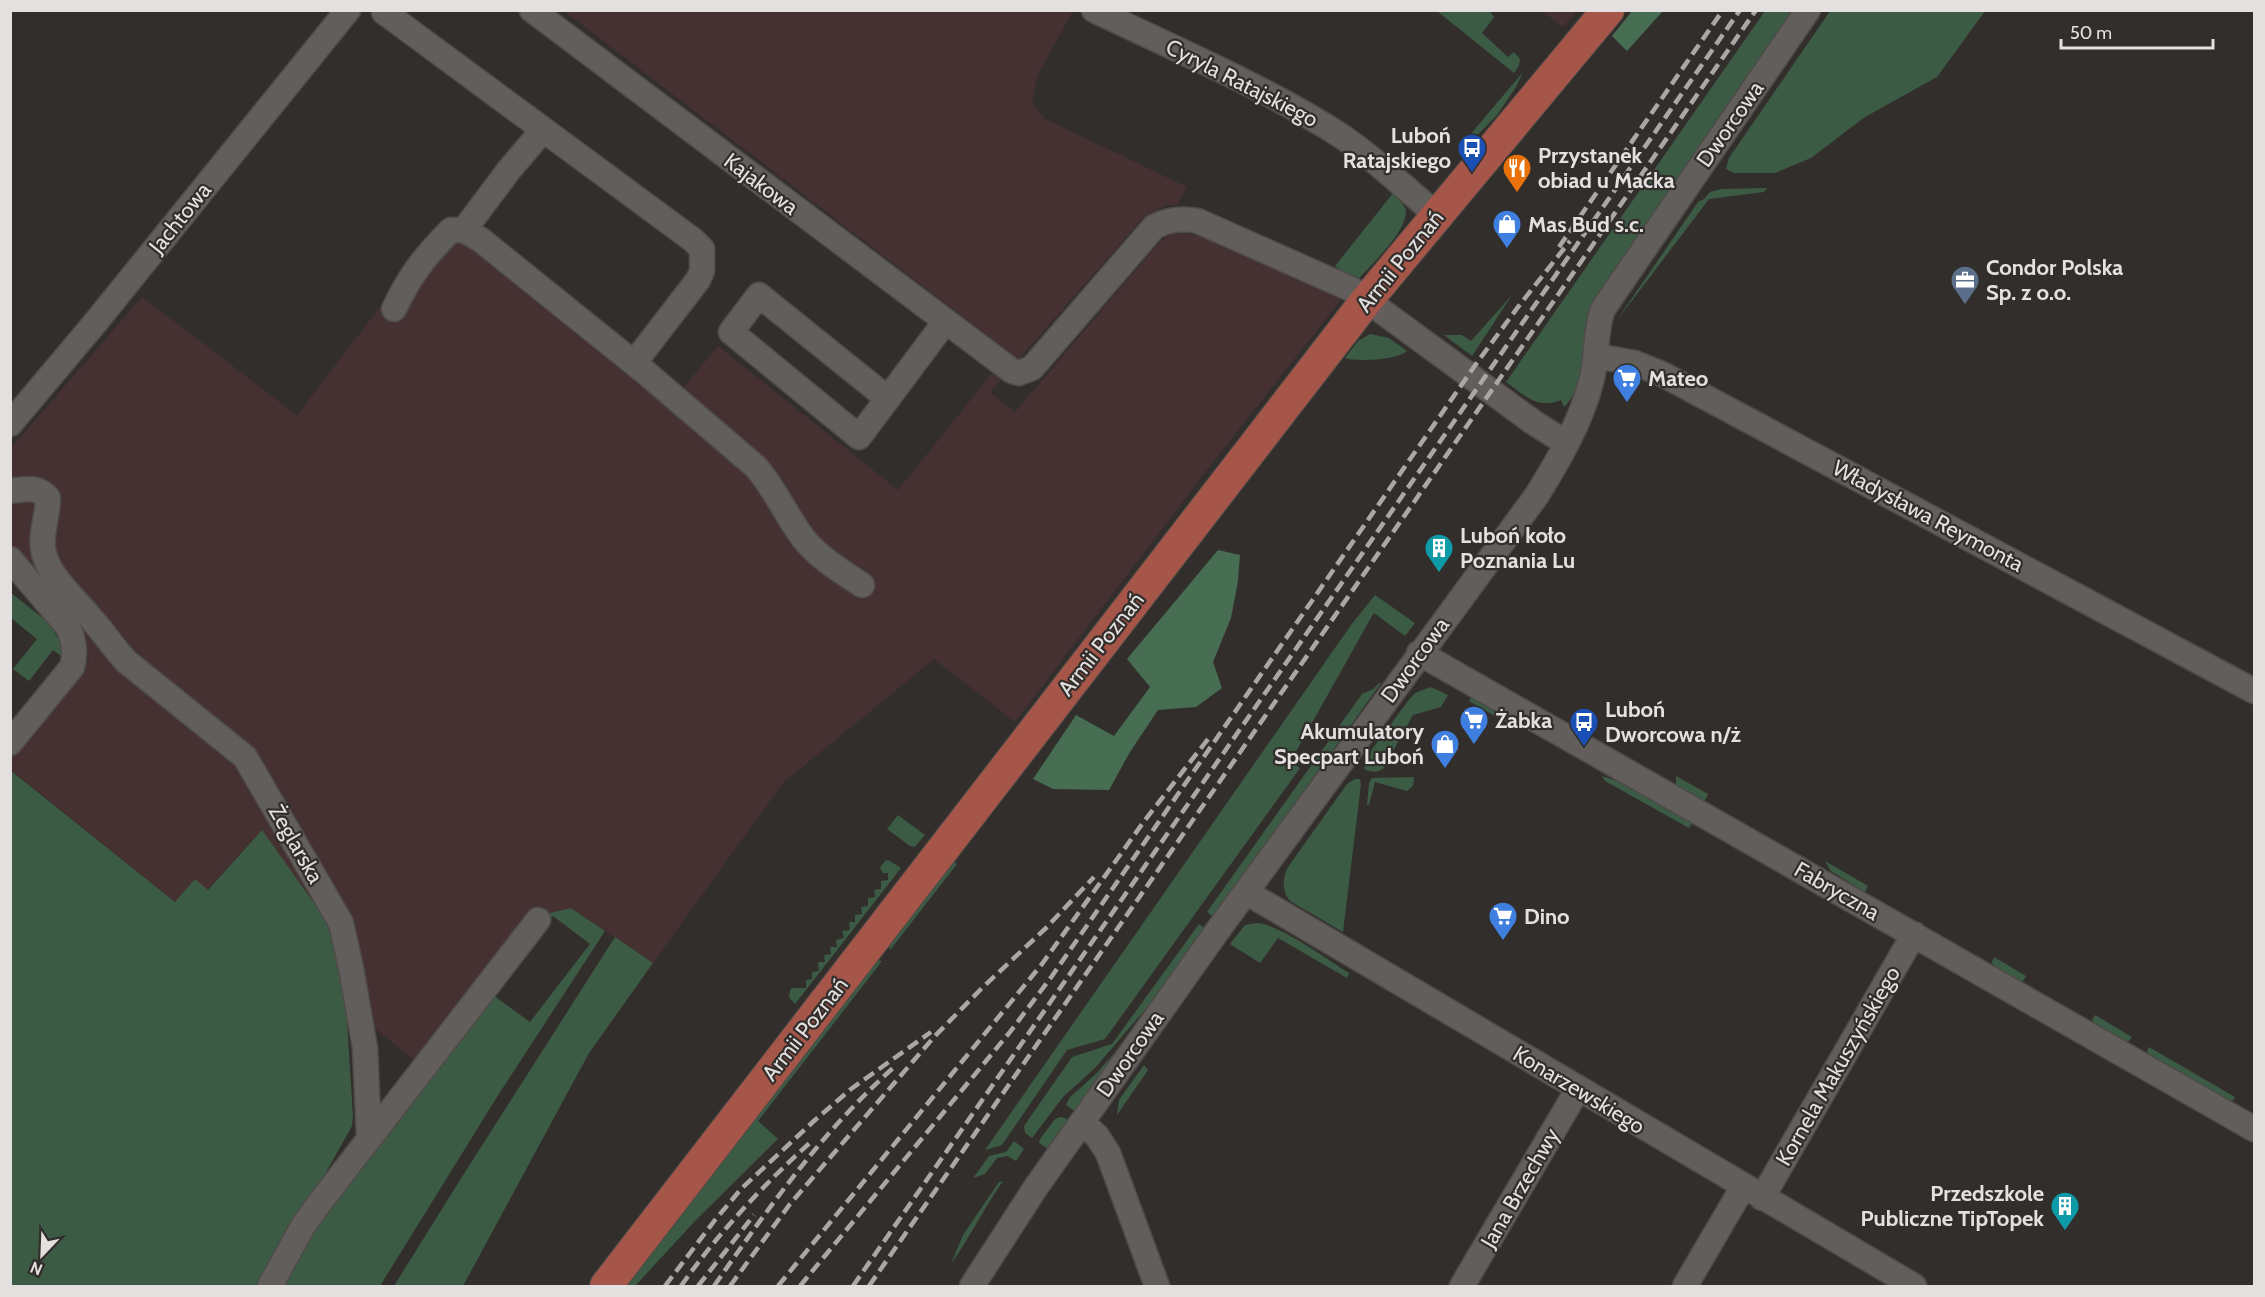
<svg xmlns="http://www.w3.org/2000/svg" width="2265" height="1297" font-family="Cabin,sans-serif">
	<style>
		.industrial { fill: #453032 }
		.green { fill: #3c5b45 }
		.forest { fill: #476d53 }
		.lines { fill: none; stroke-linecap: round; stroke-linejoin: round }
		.minor-casing { stroke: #4e4b49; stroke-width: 27 }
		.major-casing { stroke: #4e4b49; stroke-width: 34 }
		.minor { stroke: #625e5c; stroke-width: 24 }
		.major { stroke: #a55649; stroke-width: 32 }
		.rail { stroke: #aaa7a6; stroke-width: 4.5; stroke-dasharray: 12 6; stroke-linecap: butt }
		.labels { text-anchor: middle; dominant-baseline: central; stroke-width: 4.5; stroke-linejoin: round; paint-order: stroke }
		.street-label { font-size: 22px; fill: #e3e0df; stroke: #322e2c }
		.poi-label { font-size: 22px; font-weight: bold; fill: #e3e0df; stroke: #322e2c; text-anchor: start }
	</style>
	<rect width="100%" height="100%" fill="#322e2c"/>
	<!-- industrial -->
	<path class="industrial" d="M564,11h509l-36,65 -5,25 12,17 143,69 -10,18h-10l-24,13 -153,174 25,20 142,-167 9,-8 9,-4 23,2 122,52 21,13 -134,170 -192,252 -81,-63 -151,124 -130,180 -82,-55 -40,10 -112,146 -73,-59 -84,-175 -55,60 -32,12 -164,-132 -1,-12 79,-99 -4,-31 -74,-84v-96l131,-151 155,118 146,-190 224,182 51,-61 180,144 111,-138z
		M1542,11h35l-14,16z"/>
	<!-- green -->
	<path class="green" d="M1437,11h53l4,6 -12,16 26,24 6,-5 6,7 -1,7 -5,7z
		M1765,11h31l-210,319c-5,27 -1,57 -22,77l-3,-7c-23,10 -37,-5 -55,-18z
		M1830,11h155l-48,66 -72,40 -54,41 -36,15h-41l-8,-4 3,-11z
		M1523,72l-7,15 -19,28 -29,30 -4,-3z
		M1767,188l-3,4 -55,7 -94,124 83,-121 6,-3 6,-7 11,-3z
		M1394,192l12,17c2,23 -36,56 -50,73l-21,-16z
		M1512,295l-40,61 -28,-21h18l9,6z
		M1370,334l19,4 18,13c-9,9 -50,11 -62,7l13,-17z
		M10,592l40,32 17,31 -3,3 -11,-8 -24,31 -16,-12 24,-30 -26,-21z
		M1375,595l40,28 -10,13 -31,-23 -2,3 -82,146 10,6 -195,271 -38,11 -65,95 -17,5 366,-525z
		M1379,683h2l-168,234 -6,-5 155,-218 11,-5z
		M1431,687l17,8 -7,12 -28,8 -30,54 -7,3 -11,-2 -1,-10 47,-63 6,-5z
		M1477,697l36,21 -1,8 -43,-25 2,-3z
		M10,770l165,132 20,-23 13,11 54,-60 69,97 15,78 7,111 -1,10 -90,160h-251z
		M1602,776l25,8 66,38 -4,6 -84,-47z
		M1676,776l32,18 -4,8 -28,-16z
		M1414,777l-1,9 -6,5 -32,-9 -6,23h-2l2,-22 3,-5z
		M1355,779h5l1,5 -18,148 -53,-31c-8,-9 -8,-24 -2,-34l59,-83z
		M898,815l27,20 -10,12 -5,-1 -23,-17z
		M951,859l6,5 -67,86 -1,-5z
		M888,860l13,8 -106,136 -6,-7 1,-7 2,-2h14v-8l6,-1v-7l7,-1 -1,-9h7l-1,-7 7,-1 -1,-7h7l-1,-7 8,-2 -2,-7 8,-1 -1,-8h6v-7l7,-1 -1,-7 7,-1v-8l7,-1 -1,-7 7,-1v-8l7,-1v-7h-5l-3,-5 5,-7z
		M1825,861l43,25 -3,6 -34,-21z
		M571,908l34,23 -108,166 -117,189h-103l30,-55 186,-236 37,27 60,-78 -37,-28 -7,6 -8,-6z
		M1256,923c22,0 72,37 93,50l-2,5 -69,-40 -18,25 -30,-19 15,-19z
		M1199,924l7,5 -44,61 -67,78 -32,29 -31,41 -7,-5 -1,-7 48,-69 40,-13z
		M615,937l38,26 -64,90 -126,233h-69l66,-106z
		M1994,957l32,19 -4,7 -28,-16 -2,-5z
		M876,960l6,1 -124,160 20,18 -82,81 -61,66h-13z
		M2095,1015l37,22 -3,4c-11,1 -31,-12 -37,-21z
		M1138,1026l-62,86 -10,-7 4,-8 26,-23z
		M2149,1047l86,50 -4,6 -81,-46 -3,-6z
		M1144,1065l4,5 -31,45 2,-15z
		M1061,1117l9,3 -20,30 -11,-7 1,-4 15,-20z
		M1014,1141l10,8 -8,12 -9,-5 -10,2 -12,16 -12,4 16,-22 17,-4z
		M1003,1181c-19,27 -33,56 -52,83l12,-29 36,-53z"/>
	<!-- forest -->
	<path class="forest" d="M1632,11h31l-36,40 -15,-15z
		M1218,550l22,5 -2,26 -7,37 -18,44 9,26 -26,19 -38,3 -28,42 -21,38 -56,-1 -20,-10 43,-64 38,21 36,-49 -23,-28z"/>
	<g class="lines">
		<!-- minor casing -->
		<g class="minor-casing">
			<path id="minor" d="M532,10l480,361 7,2 13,-5 122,-141c15,-8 28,-9 44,-6l155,69 180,132 33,21
				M1094,10c77,37 159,72 233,117 40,24 74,58 110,88
				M384,12l309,228 9,9v22l-4,9 -64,83
				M464,230l45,-60 34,-40
				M394,309c16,-34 31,-53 57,-79h13l17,10 164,132 111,95c19,22 30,48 47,71 16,20 38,33 59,47
				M1596,356l39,7 27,11 592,317
				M887,398l-128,-103 -28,37 128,105 86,-115
				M10,424l85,-101 253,-313
				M10,491c16,-2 28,-5 38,7 0,18 -9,39 -4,56 7,26 34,47 50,68 12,13 20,27 33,40l118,95 96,166 10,45 14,80 4,90
				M10,559l58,68c6,13 8,26 4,40l-62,76
				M1419,653l835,476
				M1246,892l668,394
				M1082,1122l15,14 11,17 49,133
				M1762,1198l152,-264
				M270,1286l33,-60 15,-21 220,-285
				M972,1286l64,-99 182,-257 319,-435c21,-34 44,-73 54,-113 7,-24 3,-49 12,-73l205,-299
				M1462,1286l116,-197
				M1685,1286l58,-99"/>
		</g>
		<!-- major casing -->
		<g class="major-casing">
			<path id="major" d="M606,1286l760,-985 242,-291"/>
		</g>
		<!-- minor -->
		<use href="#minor" class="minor"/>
		<!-- major -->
		<use href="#major" class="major"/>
		<!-- rail -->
		<path class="rail" d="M1559,247l164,-237
			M665,1286l50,-66 27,-32 73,-68 36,-31 80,-57
			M681,1286c38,-54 83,-102 132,-146
			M698,1286l56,-71
			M714,1286c56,-80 106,-152 179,-218
			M730,1286l60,-82 144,-167 48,-49 64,-60 48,-51
			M778,1286l264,-322 103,-144 63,-81
			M800,1286l210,-254 42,-56 424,-612 42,-57 52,-66
			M853,1286l887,-1276
			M869,1286l887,-1276"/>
	</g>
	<!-- icons -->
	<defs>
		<g id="bus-pin" transform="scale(1.5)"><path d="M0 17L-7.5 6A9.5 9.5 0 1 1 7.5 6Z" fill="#1a4fb4" stroke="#322e2c"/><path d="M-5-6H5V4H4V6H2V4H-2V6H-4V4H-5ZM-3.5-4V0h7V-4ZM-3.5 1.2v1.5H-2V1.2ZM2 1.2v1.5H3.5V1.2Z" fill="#fff"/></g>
		<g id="restaurant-pin" transform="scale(1.5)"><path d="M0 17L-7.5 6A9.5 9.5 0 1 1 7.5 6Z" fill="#e8710a" stroke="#322e2c"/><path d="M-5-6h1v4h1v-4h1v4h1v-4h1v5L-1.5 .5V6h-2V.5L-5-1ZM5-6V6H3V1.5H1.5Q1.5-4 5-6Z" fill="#fff"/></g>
		<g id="shop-pin" transform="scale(1.5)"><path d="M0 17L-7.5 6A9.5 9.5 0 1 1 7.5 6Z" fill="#3f7fe0" stroke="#322e2c"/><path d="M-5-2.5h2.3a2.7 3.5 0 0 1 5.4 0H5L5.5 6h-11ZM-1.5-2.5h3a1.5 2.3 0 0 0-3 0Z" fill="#fff"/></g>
		<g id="office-pin" transform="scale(1.5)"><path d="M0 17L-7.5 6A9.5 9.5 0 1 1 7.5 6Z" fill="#5c6f8a" stroke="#322e2c"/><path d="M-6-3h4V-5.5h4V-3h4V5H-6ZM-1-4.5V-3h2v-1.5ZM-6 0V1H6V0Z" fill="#fff"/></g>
		<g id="supermarket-pin" transform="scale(1.5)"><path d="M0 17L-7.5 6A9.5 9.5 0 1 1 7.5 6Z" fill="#3f7fe0" stroke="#322e2c"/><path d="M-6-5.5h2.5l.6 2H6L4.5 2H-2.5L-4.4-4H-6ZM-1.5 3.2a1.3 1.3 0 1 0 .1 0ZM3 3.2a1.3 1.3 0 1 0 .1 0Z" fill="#fff"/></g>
		<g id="building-pin" transform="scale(1.5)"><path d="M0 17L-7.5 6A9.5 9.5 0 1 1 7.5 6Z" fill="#0f9aa8" stroke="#322e2c"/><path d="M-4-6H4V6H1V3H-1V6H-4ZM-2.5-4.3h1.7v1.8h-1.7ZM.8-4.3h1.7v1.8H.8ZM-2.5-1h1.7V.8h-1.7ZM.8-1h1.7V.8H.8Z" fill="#fff"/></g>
	</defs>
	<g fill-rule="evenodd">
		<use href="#bus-pin" x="1472" y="148"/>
		<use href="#restaurant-pin" x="1517" y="168"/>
		<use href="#shop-pin" x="1507" y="224"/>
		<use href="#office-pin" x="1965" y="280"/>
		<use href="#supermarket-pin" x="1627" y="378"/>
		<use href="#building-pin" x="1439" y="548"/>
		<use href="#supermarket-pin" x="1474" y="720"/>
		<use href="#bus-pin" x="1584" y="722"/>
		<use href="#shop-pin" x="1445" y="744"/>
		<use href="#supermarket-pin" x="1503" y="916"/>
		<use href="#building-pin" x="2065" y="1206"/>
	</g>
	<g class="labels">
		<!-- street labels -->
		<g class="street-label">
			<text transform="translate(1242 83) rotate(27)">Cyryla Ratajskiego</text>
			<text transform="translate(1730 124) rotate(-55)">Dworcowa</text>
			<text transform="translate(761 184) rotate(37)">Kajakowa</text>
			<text transform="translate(180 218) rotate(-51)">Jachtowa</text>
			<text transform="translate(1400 261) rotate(-51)">Armii Poznań</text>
			<text transform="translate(1928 516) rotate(28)">Władysława Reymonta</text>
			<text transform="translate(1101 644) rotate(-52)">Armii Poznań</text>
			<text transform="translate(1415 660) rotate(-54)">Dworcowa</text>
			<text transform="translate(296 844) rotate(60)">Żeglarska</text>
			<text transform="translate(1837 891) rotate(30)">Fabryczna</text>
			<text transform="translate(805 1029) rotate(-52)">Armii Poznań</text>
			<text transform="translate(1130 1054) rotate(-55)">Dworcowa</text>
			<text transform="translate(1838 1066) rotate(-60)">Kornela Makuszyńskiego</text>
			<text transform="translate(1579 1090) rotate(31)">Konarzewskiego</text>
			<text transform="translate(1520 1188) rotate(-60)">Jana Brzechwy</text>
		</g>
		<!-- poi labels -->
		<g class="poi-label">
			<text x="1451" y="135" text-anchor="end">Luboń<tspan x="1451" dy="25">Ratajskiego</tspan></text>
			<text x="1538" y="155">Przystanek<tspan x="1538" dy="25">obiad u Maćka</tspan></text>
			<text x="1528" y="224">Mas Bud s.c.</text>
			<text x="1986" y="267">Condor Polska<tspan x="1986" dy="25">Sp. z o.o.</tspan></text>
			<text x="1648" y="378">Mateo</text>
			<text x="1460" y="535">Luboń koło<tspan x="1460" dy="25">Poznania Lu</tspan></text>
			<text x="1605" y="709">Luboń<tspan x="1605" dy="25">Dworcowa n/ż</tspan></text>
			<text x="1495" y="720">Żabka</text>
			<text x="1424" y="731" text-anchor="end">Akumulatory<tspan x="1424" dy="25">Specpart Luboń</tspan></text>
			<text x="1524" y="916">Dino</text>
			<text x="2044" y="1193" text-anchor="end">Przedszkole<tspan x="2044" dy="25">Publiczne TipTopek</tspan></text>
		</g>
	</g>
	<!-- border -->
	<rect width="2265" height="1297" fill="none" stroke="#e3e0df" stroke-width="24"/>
	<!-- north arrow -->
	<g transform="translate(42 1255) rotate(203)" stroke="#322e2c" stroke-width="4.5" paint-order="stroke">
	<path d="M0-4.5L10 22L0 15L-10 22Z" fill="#e3e0df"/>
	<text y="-9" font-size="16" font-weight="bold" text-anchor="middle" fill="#e3e0df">N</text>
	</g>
	<!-- scale -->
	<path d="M2061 39v9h152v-9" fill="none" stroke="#e3e0df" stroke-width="3"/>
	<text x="2070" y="39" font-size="18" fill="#e3e0df" stroke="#322e2c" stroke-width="4.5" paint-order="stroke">50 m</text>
</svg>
